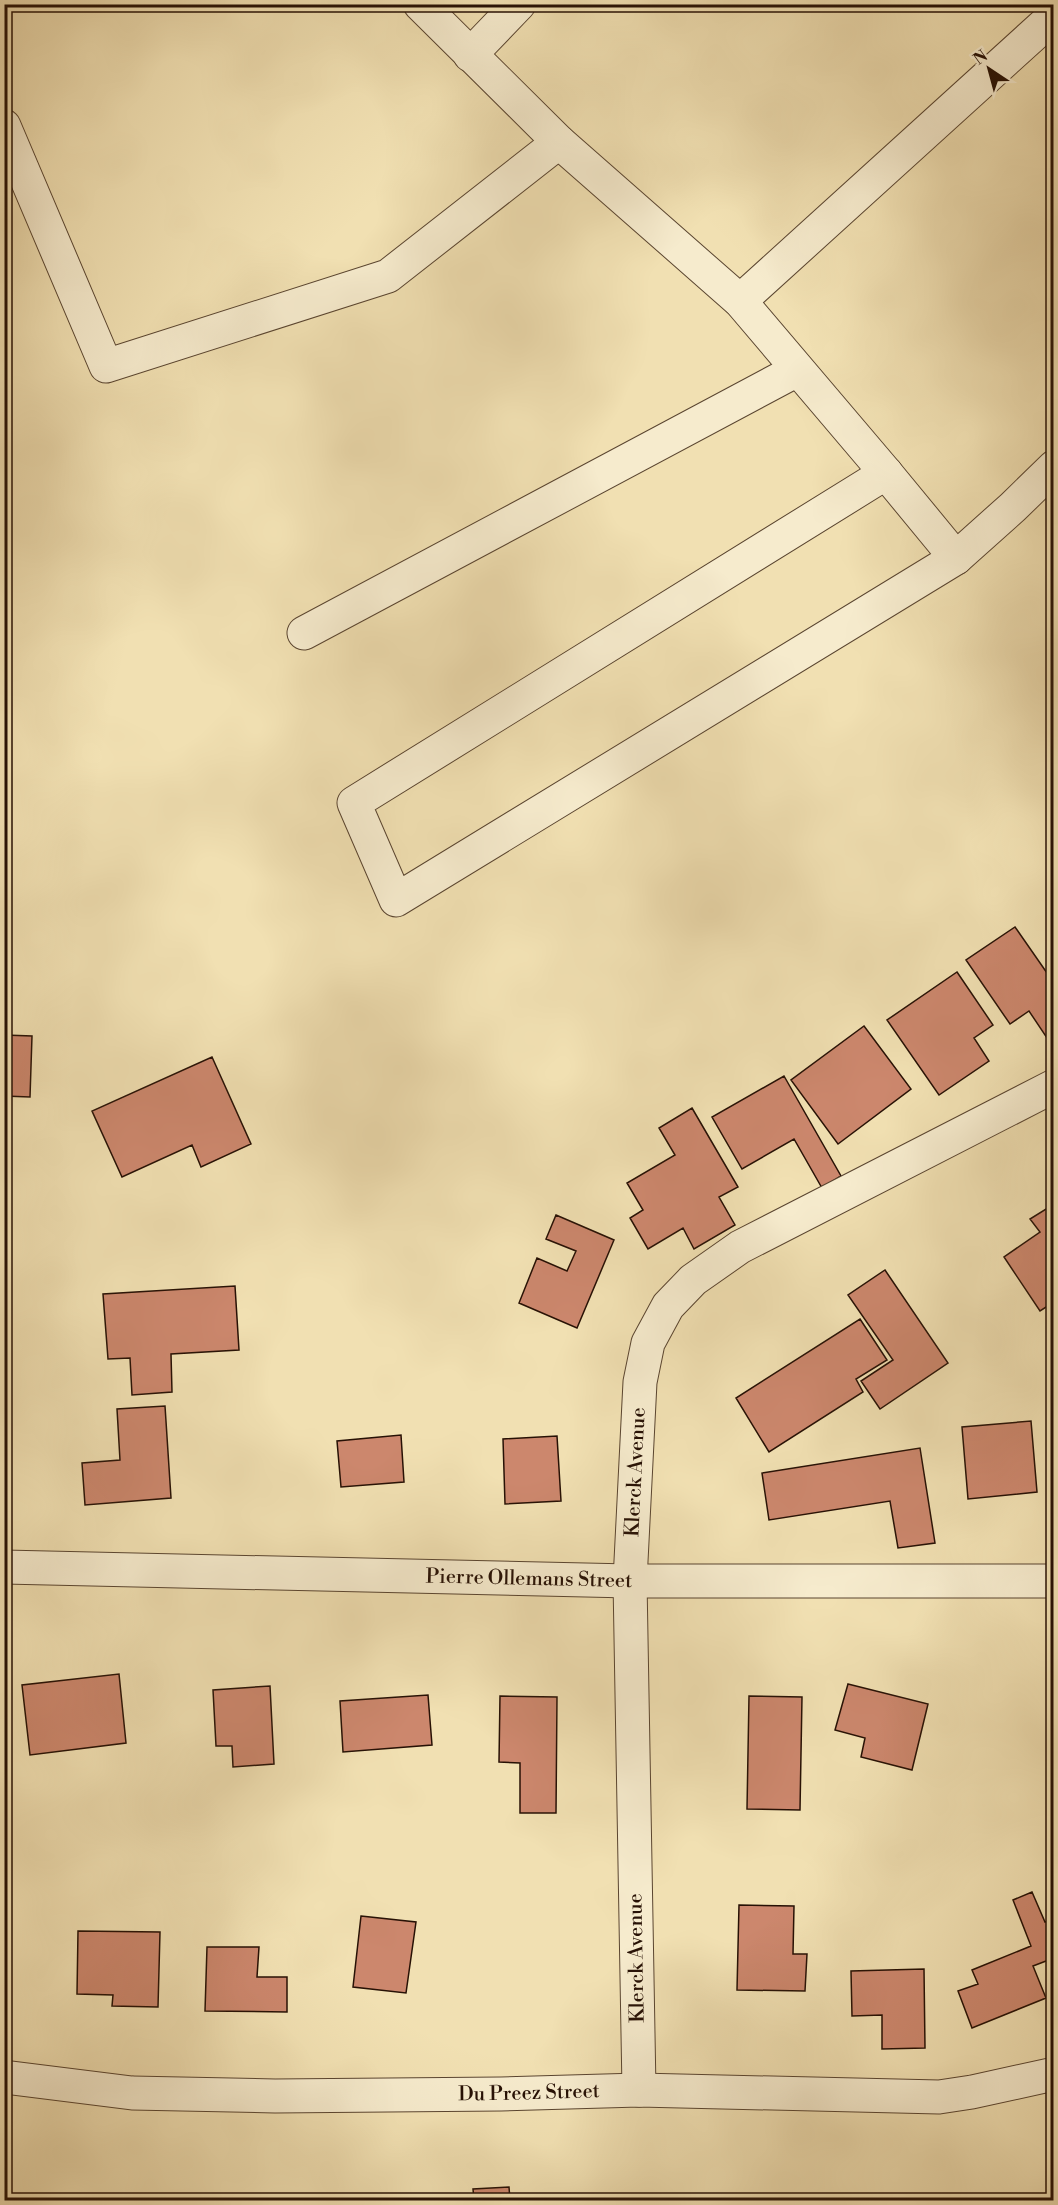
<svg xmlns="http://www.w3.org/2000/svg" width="1058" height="2205" font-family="'Libre Bodoni',serif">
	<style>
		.building { fill: #cc876d; stroke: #271105; stroke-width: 1.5 }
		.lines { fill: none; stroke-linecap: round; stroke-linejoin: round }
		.street-casing { stroke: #5a4530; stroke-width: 35 }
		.street { stroke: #f6ebcd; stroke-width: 33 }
		.labels { text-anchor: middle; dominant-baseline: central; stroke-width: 5; stroke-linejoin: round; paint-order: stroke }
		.street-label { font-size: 20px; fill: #271105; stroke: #f6ebcd }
	</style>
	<rect width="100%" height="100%" fill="#f1e0b2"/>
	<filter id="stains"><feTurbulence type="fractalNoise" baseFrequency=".00333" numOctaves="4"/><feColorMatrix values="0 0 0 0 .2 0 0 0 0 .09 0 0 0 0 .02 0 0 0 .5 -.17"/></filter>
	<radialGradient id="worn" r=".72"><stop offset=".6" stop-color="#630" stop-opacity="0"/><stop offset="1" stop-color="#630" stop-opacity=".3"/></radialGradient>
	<!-- building -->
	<path class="building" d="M1015,927l39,56v50l-7,5 -18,-27 -19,13 -44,-64z
		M957,972l36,53 -19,13 15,23 -50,34 -52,-75z
		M864,1026l47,63 -73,55 -47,-64z
		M4,1035l28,1 -2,61 -26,-1z
		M212,1057l39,87 -50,23 -9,-22 -70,32 -30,-66z
		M784,1076l57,100 -19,12 -28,-49 -52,30 -30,-52z
		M692,1108l46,79 -19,10 16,28 -41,24 -11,-21 -35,21 -18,-31 13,-8 -16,-27 48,-28 -16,-27z
		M1054,1204v98l-14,9 -36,-54 36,-25 -10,-13z
		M556,1215l58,25 -37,88 -58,-25 18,-45 30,13 9,-20 -30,-12z
		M885,1270l63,93 -68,46 -19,-28 32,-21 -45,-65z
		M235,1286l4,64 -68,4 1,38 -40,3 -2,-37 -22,1 -5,-65z
		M860,1319l27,41 -31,19 7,13 -94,60 -33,-54z
		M165,1406l6,92 -86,7 -3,-42 38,-3 -3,-51z
		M1031,1421l6,71 -69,7 -6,-72z
		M401,1435l3,47 -63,5 -4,-46z
		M557,1436l4,65 -56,3 -2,-65z
		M920,1448l15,95 -37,5 -8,-47 -121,19 -7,-47z
		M119,1674l7,69 -96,12 -8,-70z
		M848,1684l80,20 -16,66 -51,-13 4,-19 -30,-8z
		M270,1686l4,78 -41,3 -1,-21h-16l-3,-56z
		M428,1695l4,50 -89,7 -3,-51z
		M500,1696l57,1 -1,116h-36v-50l-21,-1z
		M749,1696l53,1 -2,113 -53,-1z
		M1032,1892l13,30 9,-3v39l-21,8 13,32 -74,30 -14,-37 20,-7 -6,-14 59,-24 -18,-46z
		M739,1905l55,1 -1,48h14l-2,37 -68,-1z
		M361,1916l55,6 -10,71 -53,-6z
		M78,1931l82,1 -2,75 -46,-1 1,-11 -36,-1z
		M207,1947h52l-2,30h30v35l-82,-1z
		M924,1969l1,79 -43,1v-34l-30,1 -1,-45z
		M509,2187l1,13h-36l-1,-11z
		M946,2194l2,6h-26z"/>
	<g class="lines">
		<!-- street casing -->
		<g class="street-casing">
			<g id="street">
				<path d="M420,4l139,138 181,159 146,172 70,85"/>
				<path d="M470,55l49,-51"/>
				<path d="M4,126l102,240 282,-90 171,-134"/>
				<path d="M740,301l314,-285"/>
				<path d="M886,473l-532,330 42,97 560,-342 57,-51 41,-40"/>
				<path d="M304,633l493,-263"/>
				<path id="s1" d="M4,1567l626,14h424"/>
				<path id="s2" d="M4,2077l128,16 143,3 226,-2 138,-4 300,7 33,-5 82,-18"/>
				<path id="s3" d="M639,2090l-9,-509 10,-199 8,-39 20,-37 25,-26 47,-33 314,-161"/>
			</g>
		</g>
		<!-- street -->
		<use href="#street" class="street"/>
	</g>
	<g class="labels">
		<!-- street labels -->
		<g class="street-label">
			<text stroke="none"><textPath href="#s3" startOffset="618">Klerck Avenue</textPath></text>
			<text stroke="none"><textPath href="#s1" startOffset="525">Pierre Ollemans Street</textPath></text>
			<text transform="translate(637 1958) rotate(-91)">Klerck Avenue</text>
			<text stroke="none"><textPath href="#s2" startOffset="526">Du Preez Street</textPath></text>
		</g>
	</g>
	<!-- margin -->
	<rect width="1058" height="2205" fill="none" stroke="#f1e0b2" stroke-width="24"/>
	<rect x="6" y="6" width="1046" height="2193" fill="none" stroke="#271105" stroke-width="3"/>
	<rect x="12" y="12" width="1034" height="2181" fill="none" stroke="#271105" stroke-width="1.5"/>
	<!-- north arrow -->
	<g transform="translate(989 69) rotate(324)" stroke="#f6ebcd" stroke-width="4.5" paint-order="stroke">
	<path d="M0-4.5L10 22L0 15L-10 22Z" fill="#271105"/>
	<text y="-9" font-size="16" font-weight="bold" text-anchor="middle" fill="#271105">N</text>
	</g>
	<rect width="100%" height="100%" filter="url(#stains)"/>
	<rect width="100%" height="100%" fill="url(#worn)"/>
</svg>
